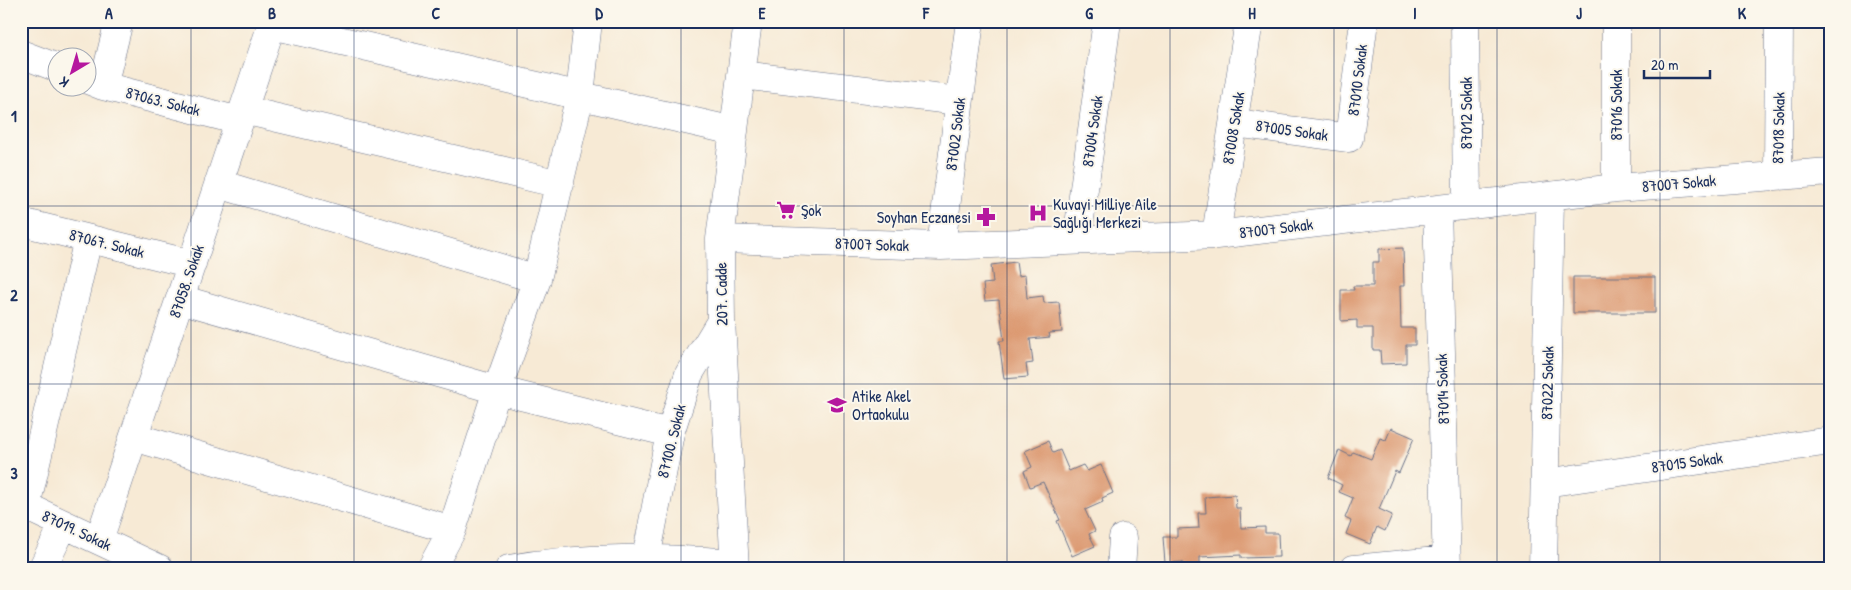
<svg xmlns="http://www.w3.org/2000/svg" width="1851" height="590" font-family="'Patrick Hand',sans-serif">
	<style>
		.building { fill: #dc9971 }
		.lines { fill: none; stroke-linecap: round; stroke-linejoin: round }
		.minor-casing { stroke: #687088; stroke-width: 29 }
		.minor { stroke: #fff; stroke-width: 28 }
		.grid { fill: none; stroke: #1b2f5e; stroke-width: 1; stroke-opacity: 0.55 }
		.labels { text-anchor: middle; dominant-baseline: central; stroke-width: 4; stroke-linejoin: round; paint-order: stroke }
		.street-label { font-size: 16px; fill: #1b2f5e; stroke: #fbf7ec }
		.poi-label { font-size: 16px; fill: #1b2f5e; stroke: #fbf7ec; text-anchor: start }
		.neatline { fill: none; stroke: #1b2f5e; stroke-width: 2 }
		.grid-label { font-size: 16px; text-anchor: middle; font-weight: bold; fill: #1b2f5e }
	</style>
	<rect width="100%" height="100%" fill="#fbf7ec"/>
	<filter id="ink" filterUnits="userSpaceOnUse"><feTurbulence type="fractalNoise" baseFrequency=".02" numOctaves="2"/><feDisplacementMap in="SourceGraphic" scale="10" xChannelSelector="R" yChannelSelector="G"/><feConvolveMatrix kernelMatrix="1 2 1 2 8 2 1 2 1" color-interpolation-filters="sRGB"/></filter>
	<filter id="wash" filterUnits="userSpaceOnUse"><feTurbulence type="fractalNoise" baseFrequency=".0096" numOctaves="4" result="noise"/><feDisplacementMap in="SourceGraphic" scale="20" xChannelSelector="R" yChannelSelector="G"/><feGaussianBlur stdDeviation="1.12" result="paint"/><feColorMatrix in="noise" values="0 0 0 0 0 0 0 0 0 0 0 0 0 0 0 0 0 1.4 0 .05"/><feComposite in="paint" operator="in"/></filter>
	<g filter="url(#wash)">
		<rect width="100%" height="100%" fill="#f7ead5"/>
		<g id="blocks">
			<!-- building -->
			<path class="building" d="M1403,248l1,38h-4l1,42h14v17h-9v18l-25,1 -1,-14h-7v-22h-16v-8l-16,1v-31h13l-1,-4h20v-24h6v-13z
				M1016,262l2,14 7,-1 2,23 16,-2 1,7 15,-1 3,30 -13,1 1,4 -20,2 3,24 -7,1 2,13 -24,2 -5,-38h5l-5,-41 -14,1 -2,-17 10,-1 -2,-18z
				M1573,277h82v36h-82z
				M1391,428l23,10 -15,35 -4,-2 -16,38 13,6 -7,16 -8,-4 -7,17 -24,-10 5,-13 -6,-3 8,-20 -14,-6 3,-7 -14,-7 11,-28 12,6 2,-4 18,7 9,-21 6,2z
				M1048,441l5,12 7,-3 9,21 14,-6 4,6 14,-6 12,28 -11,5 1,4 -18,8 10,21 -6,3 6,12 -23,10 -15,-35 3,-1 -17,-38 -13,5 -6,-16 8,-4 -7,-16z
				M1235,495l1,13h4l1,20 24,-1v6h13l1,24 -38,1v-3l-41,2v12h-17v-7l-18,1 -2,-26h14v-8l22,-1 -1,-15h8l-1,-16z"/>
		</g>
	</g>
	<g filter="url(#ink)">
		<use href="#blocks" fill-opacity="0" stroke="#687088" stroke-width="1"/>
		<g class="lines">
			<!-- minor casing -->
			<g class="minor-casing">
				<path id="minor" d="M1465,21l2,184
					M1616,21v167
					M272,25l462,106
					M21,54l37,14
					M741,75l218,26
					M88,80l15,6 137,35
					M103,86l16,-65
					M243,110l317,74
					M1235,123l114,15 15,-117
					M1778,175l1,-154
					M219,184l318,95
					M1437,209l10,360
					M21,222l171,42
					M1216,235l33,-214
					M720,239l221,7 275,-11 400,-47 214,-16
					M1077,240l30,-219
					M941,246l29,-225
					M180,299l317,91 173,43
					M134,437l318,93
					M1545,483l285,-42
					M21,504l139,65
					M26,506l62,-267
					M99,540l174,-519
					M42,569l22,-45
					M431,569l21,-39 45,-140 40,-111 43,-184 8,-74
					M509,569c75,-14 151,-11 226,-6
					M644,569l26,-136 19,-59 32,-53
					M735,569l-14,-248 -1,-82 28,-218
					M1121,569l2,-31
					M1354,569l93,-9
					M1543,569l7,-372"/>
			</g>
			<!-- minor -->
			<use href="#minor" class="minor"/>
		</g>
	</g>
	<!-- grid -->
	<path class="grid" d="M191,21v548M354,21v548M517,21v548M681,21v548M844,21v548M1007,21v548M1170,21v548M1334,21v548M1497,21v548M1660,21v548M21,206h1809M21,384h1809"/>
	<!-- icons -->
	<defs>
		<g id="supermarket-bare" transform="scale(1.5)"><path d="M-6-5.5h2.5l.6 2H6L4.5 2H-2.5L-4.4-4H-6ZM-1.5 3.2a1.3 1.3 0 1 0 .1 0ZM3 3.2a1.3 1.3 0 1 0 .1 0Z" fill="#b5179e" stroke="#fbf7ec" stroke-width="2.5" paint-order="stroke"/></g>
		<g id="hospital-bare" transform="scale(1.5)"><path d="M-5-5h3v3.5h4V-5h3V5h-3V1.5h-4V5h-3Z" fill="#b5179e" stroke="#fbf7ec" stroke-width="2.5" paint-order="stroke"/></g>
		<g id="pharmacy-bare" transform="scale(1.5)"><path d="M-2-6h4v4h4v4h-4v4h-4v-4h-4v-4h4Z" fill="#b5179e" stroke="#fbf7ec" stroke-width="2.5" paint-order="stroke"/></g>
		<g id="school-bare" transform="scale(1.5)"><path d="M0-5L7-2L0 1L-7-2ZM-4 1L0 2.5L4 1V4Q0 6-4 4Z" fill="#b5179e" stroke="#fbf7ec" stroke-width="2.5" paint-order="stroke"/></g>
	</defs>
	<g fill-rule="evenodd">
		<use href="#supermarket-bare" x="786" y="210"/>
		<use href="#hospital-bare" x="1038" y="213"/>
		<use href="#pharmacy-bare" x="986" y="217"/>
		<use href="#school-bare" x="837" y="405"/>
	</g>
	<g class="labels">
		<!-- street labels -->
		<g class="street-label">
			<text transform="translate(1357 80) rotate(-83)">87010 Sokak</text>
			<text transform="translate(163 101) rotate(14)">87063. Sokak</text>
			<text transform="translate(1616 105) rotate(-90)">87016 Sokak</text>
			<text transform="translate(1466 113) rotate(-90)">87012 Sokak</text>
			<text transform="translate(1233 128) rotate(-81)">87008 Sokak</text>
			<text transform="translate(1778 128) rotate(-89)">87018 Sokak</text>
			<text transform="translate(1292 130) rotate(8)">87005 Sokak</text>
			<text transform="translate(1092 131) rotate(-82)">87004 Sokak</text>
			<text transform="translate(955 134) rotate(-83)">87002 Sokak</text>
			<text transform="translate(1679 183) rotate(-5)">87007 Sokak</text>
			<text transform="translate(1276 228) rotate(-7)">87007 Sokak</text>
			<text transform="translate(107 243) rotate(14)">87067. Sokak</text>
			<text transform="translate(872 244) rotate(2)">87007 Sokak</text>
			<text transform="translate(186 281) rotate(-71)">87058. Sokak</text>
			<text transform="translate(721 294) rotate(-91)">207. Cadde</text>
			<text transform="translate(1547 383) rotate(-89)">87022 Sokak</text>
			<text transform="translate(1442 389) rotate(-92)">87014 Sokak</text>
			<text transform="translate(671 441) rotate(-76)">87100. Sokak</text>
			<text transform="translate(1687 462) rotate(-8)">87015 Sokak</text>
			<text transform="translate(77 530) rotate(25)">87019. Sokak</text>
		</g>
		<!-- poi labels -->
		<g class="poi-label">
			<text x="1053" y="204">Kuvayi Milliye Aile<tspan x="1053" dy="18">Sağlığı Merkezi</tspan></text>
			<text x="801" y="210">Şok</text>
			<text x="971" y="217" text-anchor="end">Soyhan Eczanesi</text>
			<text x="852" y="396">Atike Akel<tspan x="852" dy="18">Ortaokulu</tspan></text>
		</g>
	</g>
	<!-- margin -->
	<rect width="1851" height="590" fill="none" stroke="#fbf7ec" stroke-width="55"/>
	<!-- north arrow -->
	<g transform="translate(72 72) rotate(218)"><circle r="24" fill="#fbf7ec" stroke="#a1a7b3"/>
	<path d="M0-4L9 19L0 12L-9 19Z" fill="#b5179e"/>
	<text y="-8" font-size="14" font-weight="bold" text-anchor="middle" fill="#1b2f5e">K</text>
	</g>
	<!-- scale -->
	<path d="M1644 70v8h66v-8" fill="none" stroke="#1b2f5e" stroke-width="2.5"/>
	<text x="1651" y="70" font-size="15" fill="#1b2f5e" stroke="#fbf7ec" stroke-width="4" paint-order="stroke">20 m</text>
	<rect x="28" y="28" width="1796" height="534" class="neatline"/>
	<g class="grid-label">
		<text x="109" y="19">A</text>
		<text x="272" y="19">B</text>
		<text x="436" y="19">C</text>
		<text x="599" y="19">D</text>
		<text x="762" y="19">E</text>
		<text x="926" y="19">F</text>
		<text x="1089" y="19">G</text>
		<text x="1252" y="19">H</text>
		<text x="1415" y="19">I</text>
		<text x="1579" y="19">J</text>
		<text x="1742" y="19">K</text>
		<text x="14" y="122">1</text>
		<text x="14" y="301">2</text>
		<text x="14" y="479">3</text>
	</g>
</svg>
